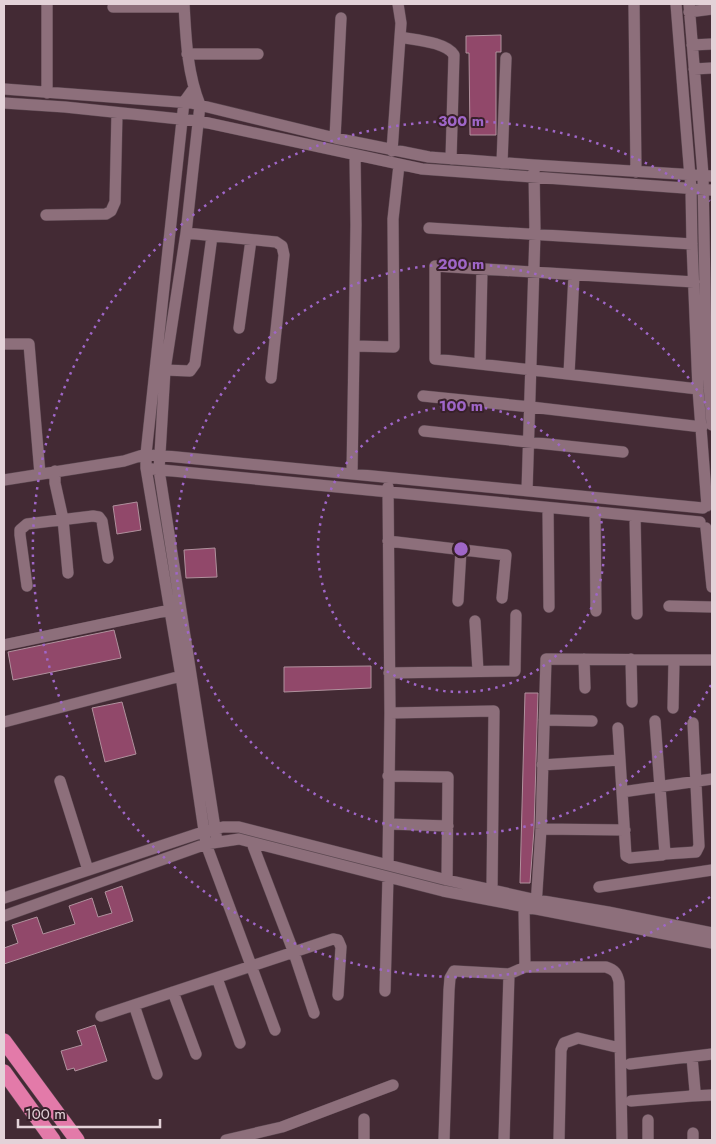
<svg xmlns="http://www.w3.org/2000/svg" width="716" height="1144" font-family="Jost,sans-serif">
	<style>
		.building { fill: #91486a; stroke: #b0919d }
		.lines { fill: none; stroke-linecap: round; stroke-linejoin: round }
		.minor-casing { stroke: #5c4851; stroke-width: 12 }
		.highway-casing { stroke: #5c4851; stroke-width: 16 }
		.minor { stroke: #8d6f7b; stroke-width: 11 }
		.highway { stroke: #e37aa9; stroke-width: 15 }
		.ring { fill: none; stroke: #9f66c8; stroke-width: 2.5; stroke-dasharray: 2.5 5 }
		.centre { fill: #9f66c8; stroke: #38202a; stroke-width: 2.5 }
		.ring-label { font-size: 15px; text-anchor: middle; font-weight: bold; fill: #9f66c8; stroke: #38202a; stroke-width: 4; stroke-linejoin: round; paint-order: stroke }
	</style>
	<rect width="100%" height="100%" fill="#432a34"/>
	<!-- building -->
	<path class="building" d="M501,35v17h-5v83h-26l-1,-82h-3v-17z
		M137,502l4,28 -24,4 -4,-28z
		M215,548l2,29 -31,1 -2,-28z
		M114,630l7,28 -108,22 -5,-28z
		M371,666v22l-87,4v-25z
		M525,693h13l-4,136 -4,54h-10z
		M122,702l14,52 -31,8 -13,-54z
		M122,886l11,35 -129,43v-16l14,-5 -6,-18 25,-8 6,17 32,-10 -6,-18 23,-8 6,19 14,-4 -7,-21z
		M95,1025l12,36 -32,10 -1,-3 -7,2 -6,-19 21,-6 -5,-14z"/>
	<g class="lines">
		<!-- minor casing -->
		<g class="minor-casing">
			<path id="minor" d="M47,4v89
				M184,4c2,35 3,68 16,101l-14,128 -21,137 -6,100 58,371
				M634,4l2,168
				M676,4l15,185 1,55 6,145 9,117
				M689,4l14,171 3,169 6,81
				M113,7h71
				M689,12l23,-3
				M400,37c15,3 46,5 54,18l-3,104
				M692,45l20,-1
				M187,54h71
				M694,69l18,-1
				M194,88l-10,14 -38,352v14l35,208 25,168 69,186
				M4,89l187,14 144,35 94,19 105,8 178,11
				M4,103l61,4 134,14 223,48 290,21
				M335,138l6,-120
				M392,151l9,-128 -3,-19
				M502,163l4,-105
				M46,215l60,-1 5,-3 4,-9 2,-89
				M429,228l263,16
				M186,233l90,9 6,4 2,9 -13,123
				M694,282l-259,-16v93l263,30
				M239,328l12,-88
				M4,344h25l11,130
				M354,346l40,1 -1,-128 6,-54
				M480,363l2,-94
				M165,370l25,1 5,-7 17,-128
				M569,374l5,-99
				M423,396l108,11 171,20
				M424,431l199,21
				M152,469l548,53
				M55,471v12l8,36 5,54
				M352,474l4,-249 -1,-70
				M4,480l120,-19 22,-7 557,54
				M527,491l8,-258 -1,-63
				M548,508l1,99
				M595,512l1,99
				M635,516l2,98
				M706,528l6,59
				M388,541l118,14 -4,43
				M27,586l-7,-51v-5l7,-6 66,-8 6,1 3,4 6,37
				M458,601l3,-51
				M669,606l43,1
				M475,621l3,50
				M4,645l166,-35
				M584,659l1,29
				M631,659l1,43
				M389,673l126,-2 1,-56
				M673,708l1,-48
				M390,713l104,-2 -2,178
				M544,720l48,1
				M4,722l177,-46
				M618,728l8,128 4,2 32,-3 3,-1 -10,-133
				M542,765l78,-5
				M388,776l60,1 -1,103
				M60,781l28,89
				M622,792l90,-13
				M388,824l60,2
				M541,829l84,1
				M252,843l42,110 20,60
				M665,854l31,-2 3,-6 -6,-123
				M388,864l2,-151 -2,-226
				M599,887l113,-17
				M4,898l199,-66 20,-5h16l208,53 90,20 71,12 104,21
				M536,906l5,-77 5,-170 166,1
				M524,907l1,60
				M4,916l202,-72 33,-5 204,52 269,52
				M217,978l23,65
				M385,991l3,-114
				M173,992l23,62
				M134,1005l23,69
				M101,1016l232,-77 5,1 3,7 -3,48
				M630,1064l82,-10
				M692,1096l20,-1
				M631,1101l61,-5 3,-5 -3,-34
				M648,1120v20
				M693,1133v7
				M226,1140l56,-13 111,-42
				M364,1140v-21
				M444,1140l5,-150 1,-12 4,-7 55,3 16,-7h81c9,3 11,6 13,15l3,158
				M504,1140l5,-166
				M559,1140l2,-90 3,-7 14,-5 42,10"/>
		</g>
		<!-- highway casing -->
		<g class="highway-casing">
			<path id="highway" d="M4,1041l73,99
				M4,1072l49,68"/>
		</g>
		<!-- minor -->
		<use href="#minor" class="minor"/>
		<!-- highway -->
		<use href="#highway" class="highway"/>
	</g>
	<!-- distance rings -->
	<g class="ring">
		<circle cx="461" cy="549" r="143"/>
		<path d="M711 685A285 285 0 1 1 711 413"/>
		<path d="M710 897A428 428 0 1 1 710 201"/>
	</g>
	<circle cx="461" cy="549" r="8" class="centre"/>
	<g class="ring-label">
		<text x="461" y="126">300 m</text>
		<text x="461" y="269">200 m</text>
		<text x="461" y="411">100 m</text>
	</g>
	<!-- border -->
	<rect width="716" height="1144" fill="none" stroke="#e3d2d8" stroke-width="10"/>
	<!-- scale -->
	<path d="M18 1119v8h142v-8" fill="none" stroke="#e3d2d8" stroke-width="2.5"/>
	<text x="25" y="1119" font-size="15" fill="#e3d2d8" stroke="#38202a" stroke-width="4" paint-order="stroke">100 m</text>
</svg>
